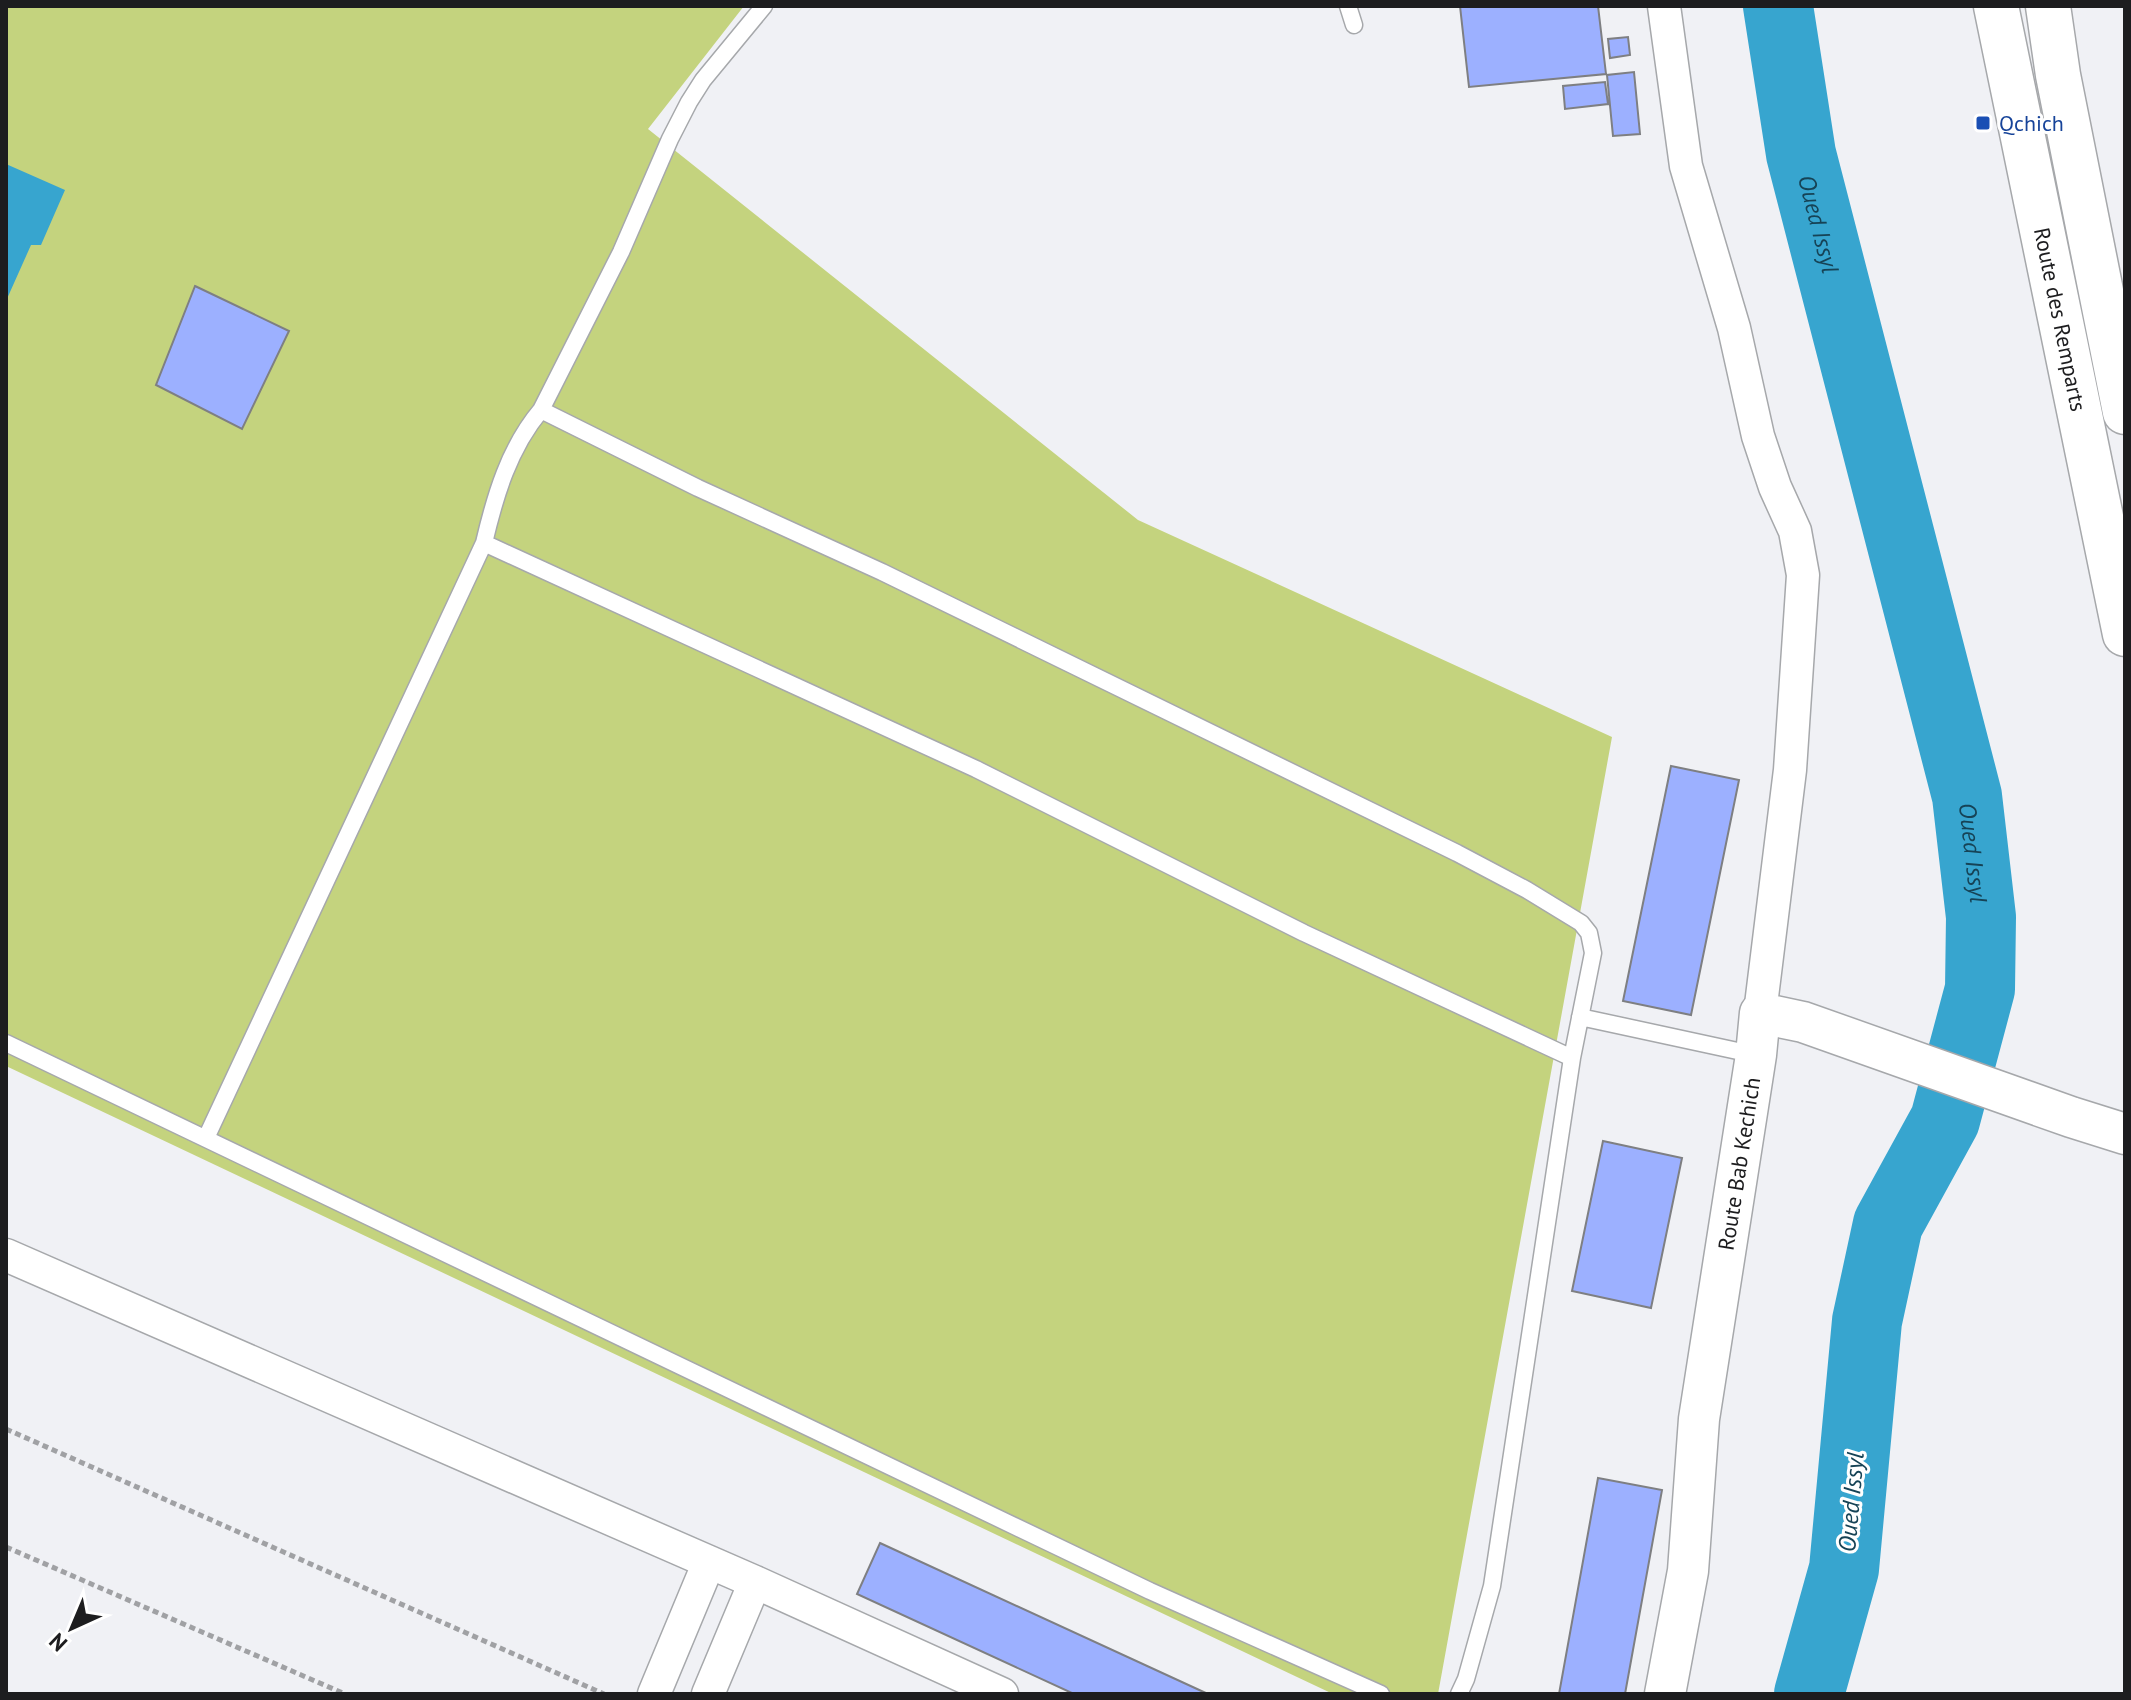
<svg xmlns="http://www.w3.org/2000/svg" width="2131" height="1700" font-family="'PT Sans',sans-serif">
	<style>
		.green { fill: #c4d37e }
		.water { fill: #37a5cf }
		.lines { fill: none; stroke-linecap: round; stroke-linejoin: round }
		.river { stroke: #37a5cf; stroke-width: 70 }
		.building { fill: #9cb0ff; stroke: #7e7f82; stroke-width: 2 }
		.service-casing { stroke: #a6a8ab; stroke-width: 19 }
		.minor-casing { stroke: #a6a8ab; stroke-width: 35 }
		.tertiary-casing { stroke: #a6a8ab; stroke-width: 43 }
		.secondary-casing { stroke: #a6a8ab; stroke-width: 47 }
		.path { stroke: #a0a1a4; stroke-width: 5; stroke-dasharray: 6 4; stroke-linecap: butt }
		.service { stroke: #fff; stroke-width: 16 }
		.minor { stroke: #fff; stroke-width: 32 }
		.tertiary { stroke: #fff; stroke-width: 40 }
		.secondary { stroke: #fff; stroke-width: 44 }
		.transit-dot { fill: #1a4fb4; stroke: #fff; stroke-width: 3 }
		.labels { text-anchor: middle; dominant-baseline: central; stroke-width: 6; stroke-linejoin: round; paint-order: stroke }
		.transit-label { font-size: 22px; fill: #164399; stroke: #fff; text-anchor: start }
		.street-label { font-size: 22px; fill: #1d1d1f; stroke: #fff }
		.water-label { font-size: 24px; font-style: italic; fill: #164356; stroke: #fff }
	</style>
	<rect width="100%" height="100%" fill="#f0f1f5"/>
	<!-- green -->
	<path class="green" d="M6,6h738l-96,123 490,391 474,217 -174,957h-105l-1327,-628z"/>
	<!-- water -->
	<path class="water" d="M6,164l59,26 -24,55h-10l-25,56z"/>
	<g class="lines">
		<!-- river -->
		<path class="river" id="s1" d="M1778,6l23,148 166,642 14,121 -1,72 -35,131 -57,104 -21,97 -23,248 -35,125"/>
	</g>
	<!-- building -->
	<path class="building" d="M1460,6h138l8,68 -137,13z
		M1628,37l2,18 -20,3 -2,-19z
		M1634,72l6,62 -27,2 -6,-61z
		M1605,82l3,22 -43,5 -2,-23z
		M195,286l94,45 -47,98 -86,-44z
		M1671,766l68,14 -48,235 -68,-14z
		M1603,1141l79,17 -31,150 -79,-17z
		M1598,1478l64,12 -37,204h-66z
		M880,1543l328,151h-134l-217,-100z"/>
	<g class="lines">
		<!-- service casing -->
		<g class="service-casing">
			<path id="service" d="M1348,6l6,19
				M541,410l157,78 184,84 575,281 70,37 54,33 8,10 4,20 -21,105 -80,528 -26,93 -7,15
				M484,543l492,226 328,164 268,125
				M1580,1017l176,38
				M6,1043l1144,548 231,103
				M206,1138l278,-595c11,-47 25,-95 57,-133l80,-158 49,-113 19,-37 14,-22 61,-74"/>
		</g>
		<!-- minor casing -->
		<g class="minor-casing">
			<path id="minor" d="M1664,6l22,160 48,162 24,108 17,51 20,44 8,44 -13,195 -30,243
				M6,1255l749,327 247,112
				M654,1694l55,-132
				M708,1694l47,-112"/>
		</g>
		<!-- tertiary casing -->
		<g class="tertiary-casing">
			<g id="tertiary">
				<path id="s2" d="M1665,1694l23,-123 11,-152 57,-364 4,-42 43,9 268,95 54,17"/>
			</g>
		</g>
		<!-- secondary casing -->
		<g class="secondary-casing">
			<g id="secondary">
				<path id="s3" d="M1996,6l129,628"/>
				<path d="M2048,6l10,69 67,337"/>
			</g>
		</g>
		<!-- path -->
		<path class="path" d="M6,1429l598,265
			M6,1547l339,147"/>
		<!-- service -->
		<use href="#service" class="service"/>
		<!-- minor -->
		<use href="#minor" class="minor"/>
		<!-- tertiary -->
		<use href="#tertiary" class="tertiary"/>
		<!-- secondary -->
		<use href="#secondary" class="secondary"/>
	</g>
	<!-- markers -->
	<rect class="transit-dot" x="1975" y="115" width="16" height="16" rx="4"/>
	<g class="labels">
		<!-- transit labels -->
		<g class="transit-label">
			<text x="1999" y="123">Qchich</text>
		</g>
		<!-- street labels -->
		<g class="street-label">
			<text stroke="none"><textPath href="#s3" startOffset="320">Route des Remparts</textPath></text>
			<text stroke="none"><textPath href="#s2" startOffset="536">Route Bab Kechich</textPath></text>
		</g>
		<!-- water labels -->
		<g class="water-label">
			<text stroke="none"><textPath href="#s1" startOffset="222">Oued Issyl</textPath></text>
			<text stroke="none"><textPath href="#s1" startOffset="870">Oued Issyl</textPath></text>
			<text transform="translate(1851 1502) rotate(-85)">Oued Issyl</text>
		</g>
	</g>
	<!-- border -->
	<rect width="2131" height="1700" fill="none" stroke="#1d1d1f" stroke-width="16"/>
	<!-- north arrow -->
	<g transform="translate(72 1628) rotate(224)" stroke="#ffffff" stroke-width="6" paint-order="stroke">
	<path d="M0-6L14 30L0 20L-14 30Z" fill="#1d1d1f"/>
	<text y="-12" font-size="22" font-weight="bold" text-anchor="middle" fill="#1d1d1f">N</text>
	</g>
</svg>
